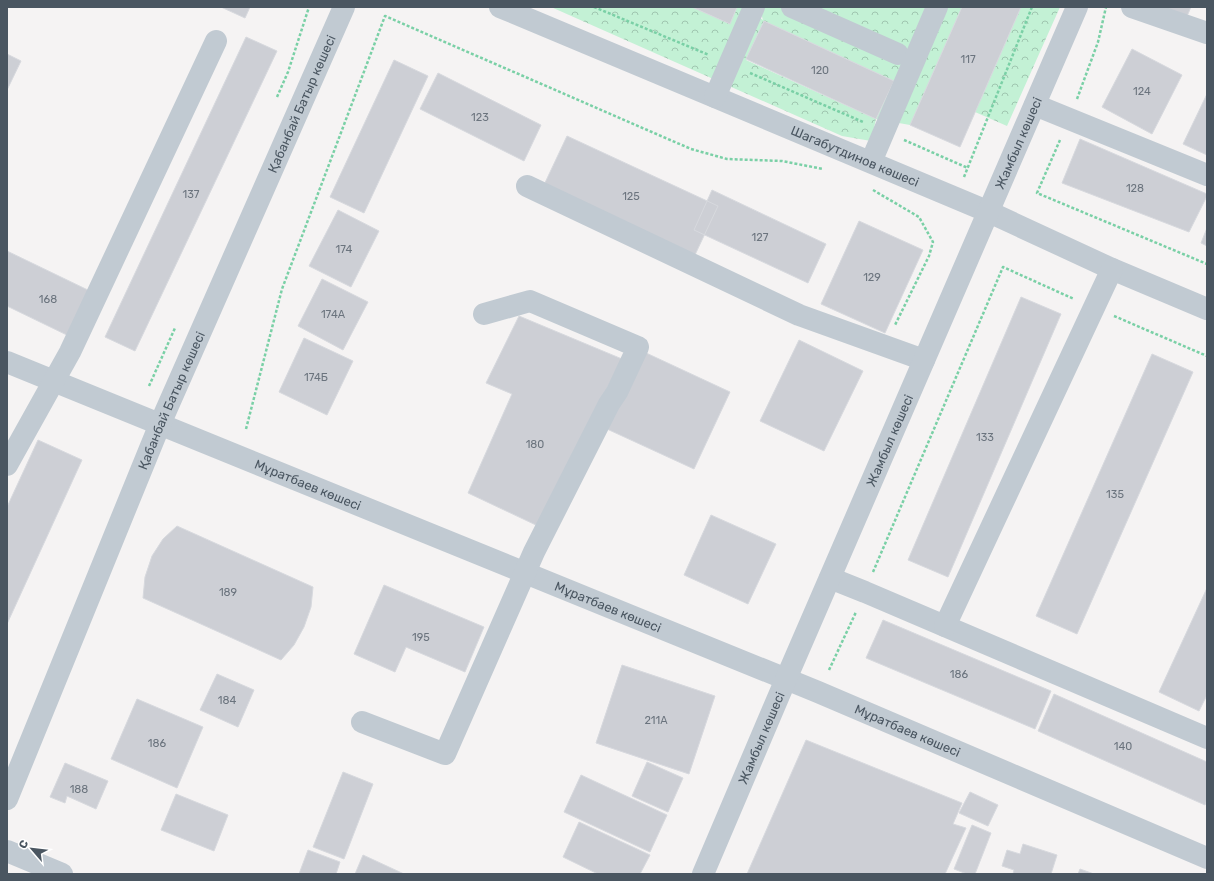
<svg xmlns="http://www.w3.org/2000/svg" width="1214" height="881" font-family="Rubik,sans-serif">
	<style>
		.forest { fill: url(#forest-crowns); fill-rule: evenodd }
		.building { fill: #cdcfd5; stroke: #d7d9de }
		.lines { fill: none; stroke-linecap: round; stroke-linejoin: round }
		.path { stroke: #7ad0a6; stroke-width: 2.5; stroke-dasharray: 3 2; stroke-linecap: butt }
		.minor { stroke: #c1cad2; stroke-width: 22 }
		.labels { text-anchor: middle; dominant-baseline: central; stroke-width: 3; stroke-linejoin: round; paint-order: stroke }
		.number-label { font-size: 11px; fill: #6b747e }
		.street-label { font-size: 13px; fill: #4a5661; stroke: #fff }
	</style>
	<defs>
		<pattern id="forest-crowns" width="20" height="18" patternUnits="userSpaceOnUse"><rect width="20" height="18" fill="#c3f1d5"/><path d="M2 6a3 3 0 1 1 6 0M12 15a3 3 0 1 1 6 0" fill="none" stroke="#a0c6b0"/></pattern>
	</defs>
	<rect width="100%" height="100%" fill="#f5f3f3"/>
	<!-- forest -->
	<path class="forest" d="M551,7h141l38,17 7,-17h7l19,13 -4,-13h203l-52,118 -34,-6 -5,22 -29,-5zM764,21l130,60 -18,38 -130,-59z
		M1021,7h39l-53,119 -32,-14z"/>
	<!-- building -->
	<path class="building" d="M221,7h29l-5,11z
		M692,7h45l-7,17z
		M962,7h59l-61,140 -50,-22z
		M1146,7h45l-7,16z
		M764,21l130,60 -18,38 -130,-60z
		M246,37l31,14 -142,300 -30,-14z
		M1132,49l50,26 -30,59 -50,-27z
		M7,54l14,7 -14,29z
		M394,60l34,16 -64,137 -34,-16z
		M438,73l103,52 -17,36 -104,-52z
		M1207,94v61l-24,-11z
		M567,136l151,70 -24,51 -151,-70z
		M1080,139l127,55v2l-18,36 -127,-49z
		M712,190l114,54 -18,39 -114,-53z
		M338,210l41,21 -28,56 -42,-21z
		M859,221l64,29 -38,83 -64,-29z
		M1207,228v18l-6,-3z
		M7,251l85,41 -21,45 -64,-31z
		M322,279l46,23 -25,48 -45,-24z
		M1021,297l40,17 -113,263 -40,-17z
		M519,316l103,43 -84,167 -70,-33 44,-99 -26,-11z
		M304,338l49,23 -26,54 -48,-23z
		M799,340l64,31 -39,80 -64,-30z
		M644,352l86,40 -36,77 -87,-40z
		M1152,354l41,18 -116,262 -41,-18z
		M38,440l44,20 -75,164v-117z
		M711,515l65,29 -28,60 -64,-29z
		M177,526l136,61 -2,20 -7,20 -10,18 -13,15 -138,-62 2,-21 7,-21 11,-17z
		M384,585l100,42 -19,45 -59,-25 -11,25 -41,-18z
		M1207,588v107l-8,16 -40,-19z
		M883,620l168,71 -16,38 -169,-71z
		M622,665l93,31 -26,78 -93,-31z
		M217,674l37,16 -16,37 -38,-17z
		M1054,694l153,68v37l-2,6 -167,-74z
		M137,699l66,28 -26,61 -66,-29z
		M806,740l156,63 -9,21 13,4 -21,46h-198z
		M647,762l36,16 -15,34 -36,-16z
		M65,763l43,18 -12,28 -29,-13 -2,7 -15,-6z
		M343,772l30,12 -29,75 -31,-12z
		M581,775l86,40 -17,37 -86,-40z
		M970,792l28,13 -10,21 -29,-13z
		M176,794l52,21 -14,36 -53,-21z
		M579,822l71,33 -10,19h-42l-35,-17z
		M972,825l19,8 -16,41h-8l-13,-5z
		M1023,844l34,11 -6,19h-38l1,-4 -12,-4 5,-16 13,4z
		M308,850l32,12 -4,12h-37z
		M363,855l41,19h-49z
		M1080,869l14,5h-16z"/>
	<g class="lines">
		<!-- path -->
		<path class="path" d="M594,7l115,48
			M750,73l113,49
			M277,97l11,-25 21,-65
			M1077,99l21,-57 8,-35
			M904,140l64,28
			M1060,140l-23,53 170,71
			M964,177l68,-170
			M873,190l46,27 14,25 -4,14 -34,69
			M1114,316l93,40
			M149,386l26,-58
			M246,429l36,-140 103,-273 306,133 36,10 55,2 41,8
			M873,572l130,-305 71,32
			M829,670l27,-58"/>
		<!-- minor -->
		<g class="minor">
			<path id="s1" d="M500,7l489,205 123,57 95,40"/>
			<path d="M792,7l106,47"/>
			<path d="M1132,7l75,26"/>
			<path d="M715,97l39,-90"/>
			<path d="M1035,105l172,70"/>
			<path d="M871,162l66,-155"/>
			<path d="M527,186l272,129 125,45"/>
			<path id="s2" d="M7,362l811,330 389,166"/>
			<path d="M7,465l63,-113 146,-311"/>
			<path d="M830,578l35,14 342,146"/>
			<path d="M945,626l167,-357"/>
			<path d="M362,722l83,32 89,-202 75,-148 8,-12 21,-45 -108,-46 -46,13"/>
			<path id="s3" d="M7,799l153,-375 184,-417"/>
			<path d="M7,851l55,23"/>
			<path id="s4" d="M703,874l83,-195 291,-672"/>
		</g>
	</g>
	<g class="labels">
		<!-- number labels -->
		<g class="number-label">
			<text x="968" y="59">117</text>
			<text x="820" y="70">120</text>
			<text x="1142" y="91">124</text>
			<text x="480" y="117">123</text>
			<text x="1135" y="188">128</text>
			<text x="191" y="194">137</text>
			<text x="631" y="196">125</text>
			<text x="760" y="237">127</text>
			<text x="344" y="249">174</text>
			<text x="872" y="277">129</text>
			<text x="48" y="299">168</text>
			<text x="333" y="314">174А</text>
			<text x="316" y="377">174Б</text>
			<text x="985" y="437">133</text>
			<text x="535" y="444">180</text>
			<text x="1115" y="494">135</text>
			<text x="228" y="592">189</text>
			<text x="421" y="637">195</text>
			<text x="959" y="674">186</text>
			<text x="227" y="700">184</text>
			<text x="656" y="720">211А</text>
			<text x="157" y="743">186</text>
			<text x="1123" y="746">140</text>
			<text x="79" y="789">188</text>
		</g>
		<!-- street labels -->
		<g class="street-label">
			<text stroke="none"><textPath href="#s3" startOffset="755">Қабанбай Батыр көшесі</textPath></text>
			<text stroke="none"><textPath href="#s4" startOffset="796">Жамбыл көшесі</textPath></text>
			<text stroke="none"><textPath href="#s1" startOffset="385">Шагабутдинов көшесі</textPath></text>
			<text stroke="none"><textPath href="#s3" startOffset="431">Қабанбай Батыр көшесі</textPath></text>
			<text stroke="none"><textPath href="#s4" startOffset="472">Жамбыл көшесі</textPath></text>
			<text stroke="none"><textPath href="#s2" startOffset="325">Мұратбаев көшесі</textPath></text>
			<text stroke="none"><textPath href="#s2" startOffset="649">Мұратбаев көшесі</textPath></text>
			<text stroke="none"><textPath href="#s2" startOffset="973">Мұратбаев көшесі</textPath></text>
			<text stroke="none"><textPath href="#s4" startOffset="148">Жамбыл көшесі</textPath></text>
		</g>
	</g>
	<!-- border -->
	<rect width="1214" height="881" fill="none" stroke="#4a5661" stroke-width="16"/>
	<!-- north arrow -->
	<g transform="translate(32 849) rotate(298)" stroke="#ffffff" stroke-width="3" paint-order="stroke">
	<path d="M0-3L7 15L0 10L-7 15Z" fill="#4a5661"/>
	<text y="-6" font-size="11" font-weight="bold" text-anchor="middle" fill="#4a5661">С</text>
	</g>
</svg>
